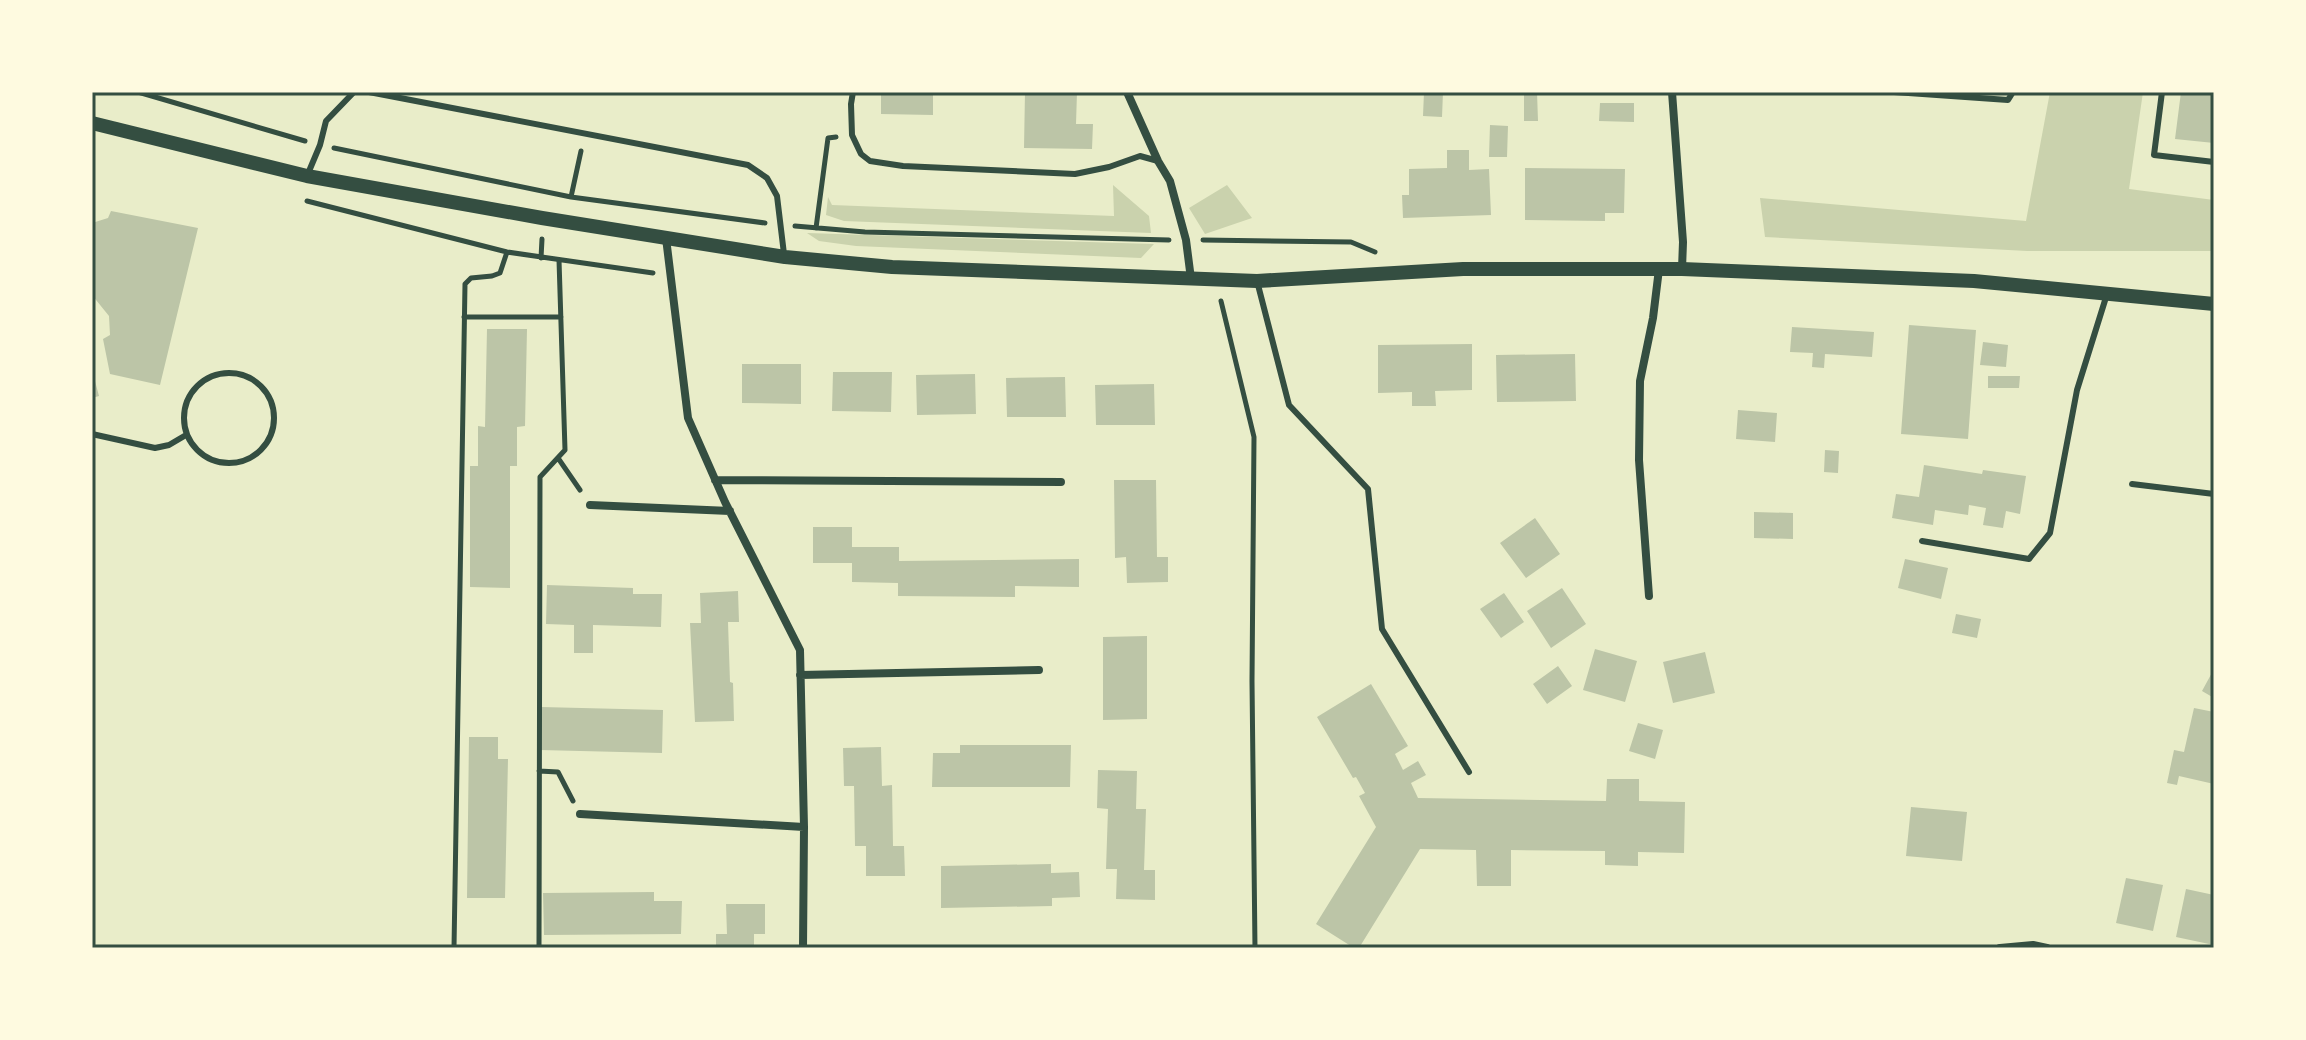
<svg xmlns="http://www.w3.org/2000/svg" width="2306" height="1040" font-family="Signika,sans-serif">
	<style>
		.green { fill: #cad2ad }
		.building { fill: #bcc5a7 }
		.lines { fill: none; stroke-linecap: round; stroke-linejoin: round }
		.path { stroke: #344e41; stroke-width: 5 }
		.service { stroke: #344e41; stroke-width: 6 }
		.minor { stroke: #344e41; stroke-width: 8 }
		.tertiary { stroke: #344e41; stroke-width: 14 }
		.neatline { fill: none; stroke: #344e41; stroke-width: 3 }
	</style>
	<rect width="100%" height="100%" fill="#e9edc9"/>
	<!-- green -->
	<path class="green" d="M2050,92h93l-14,97 85,11v51h-187l-262,-14 -5,-39 266,23z
		M1113,185l36,31 2,17 -307,-12 -18,-6 2,-18 4,8 282,11z
		M1227,185l25,33 -47,16 -16,-26z
		M807,233l347,11 -13,14 -285,-12 -37,-5z"/>
	<!-- building -->
	<path class="building" d="M881,92h52v23l-52,-1z
		M1025,92h52l-1,32h17l-1,25 -68,-1z
		M1424,92h19l-1,25 -19,-1z
		M1524,92h13l1,29h-14z
		M2181,92h33v51l-39,-4z
		M1600,103h34v19l-35,-1z
		M1490,125l18,1 -1,31h-18z
		M1447,150h22v20l20,-1 2,46 -88,3 -1,-23h7v-26l38,-1z
		M1525,168l100,1 -1,44h-19v8l-80,-1z
		M111,211l87,17 -38,157 -50,-11 -7,-35 7,-4 -1,-19 -17,-21v-72l16,-5z
		M1909,325l67,5 -8,109 -67,-5z
		M1792,327l82,5 -2,25 -47,-3 -1,14 -12,-1 1,-14 -23,-1z
		M487,329h40l-2,97 -8,1v39h-7v122l-40,-1v-121h8v-40l7,1z
		M1983,342l25,3 -2,22 -26,-2z
		M1472,344v46l-37,1 1,15h-24v-14l-34,1v-48z
		M1575,354l1,47 -79,1 -1,-47z
		M742,364h59v40l-59,-1z
		M92,370l7,26 -7,2z
		M833,372h59l-1,40 -59,-1z
		M975,374l1,40 -59,1 -1,-40z
		M1988,376h32l-1,12h-31z
		M1065,377l1,40h-59l-1,-39z
		M1154,384l1,41h-59l-1,-40z
		M1738,410l39,3 -2,29 -39,-3z
		M1825,450l14,1 -1,22 -14,-1z
		M1924,465l58,9 1,-4 43,6 -6,38 -14,-3 -3,17 -20,-3 3,-17 -17,-3 -1,10 -33,-5 -2,15 -41,-7 4,-24 23,3z
		M1114,480h42l1,77h11v25l-41,1 -1,-26 -11,1z
		M1754,512l39,1v26l-39,-1z
		M1535,518l25,36 -34,24 -26,-35z
		M813,527h39v20h47v14l180,-2v28l-64,-1v11l-117,-1v-13l-46,-1v-19h-39z
		M1905,559l43,9 -7,31 -43,-11z
		M547,585l86,3v6h29l-1,33 -68,-2v28h-19v-28l-28,-1z
		M1562,588l24,36 -35,24 -24,-37z
		M738,591l1,31h-11l2,60 3,1 1,38 -39,1 -5,-99h11l-1,-30z
		M1504,593l20,29 -23,16 -21,-29z
		M1956,614l25,5 -4,19 -25,-5z
		M1147,636v83l-44,1v-83z
		M1595,649l42,12 -12,41 -42,-12z
		M1705,652l10,41 -42,10 -10,-41z
		M1558,666l14,20 -25,18 -14,-20z
		M2214,669v29l-12,-7z
		M1371,684l37,62 -13,8 8,16 15,-9 8,14 -15,8 7,15 188,3 1,-22h32v22l46,1 -1,51 -46,-1v14l-33,-1v-14l-94,-1v36h-34l-1,-36 -56,-1 -61,99h-5l-38,-24 60,-97 -17,-31 6,-3 -9,-16 -3,1 -36,-61z
		M541,707l122,3 -1,43 -122,-3z
		M2194,708l20,4v72l-35,-8 -2,9 -10,-2 7,-33 10,2z
		M1638,723l25,7 -8,29 -26,-8z
		M469,737h29v22h10l-3,139h-38z
		M960,745h111l-1,42h-138l1,-34h27z
		M881,747l1,39 10,-1 1,61h11l1,30h-39v-30h-11l-1,-60h-10l-1,-38z
		M1098,770l39,1 -1,38h10l-2,61h11v30l-39,-1 1,-30h-11l2,-60 -11,-1z
		M1911,807l56,5 -5,49 -56,-5z
		M1051,864v9l28,-1 1,25 -28,1v8l-111,2v-42z
		M2126,878l37,7 -10,46 -37,-8z
		M2186,889l28,6v50l-38,-8z
		M654,892v9h28l-1,33 -137,1 -1,-42z
		M726,904h39v30h-11v14h-38v-14h11z"/>
	<g class="lines">
		<!-- path -->
		<path class="path" d="M138,92l167,49
			M334,148l237,49 194,26
			M571,197l10,-46
			M307,201l200,51 146,21
			M795,226l70,6 304,8
			M816,228l12,-90 8,-1
			M1203,240l148,2 24,10
			M541,258l1,-19
			M1221,301l33,136 -2,244 3,267
			M464,317h97
			M558,458l22,32
			M539,771l19,1 15,29
			M454,948l11,-664 6,-6 21,-2 8,-3 7,-21
			M539,948l1,-471 25,-27 -6,-190"/>
		<!-- service -->
		<path class="service" d="M369,92l379,73 19,13 10,18 7,58
			M853,92l-2,12 1,31 9,19 9,7 33,5 172,8 34,-7 31,-11 18,5
			M1894,92l114,8 5,-8
			M2162,92l-8,63 60,7
			M307,176l13,-31 6,-24 28,-29
			M1257,281l32,124 79,84 14,140 87,143
			M184 418a45 45 0 1 1 90 0a45 45 0 1 1-90 0Z
			M92,434l63,14 14,-3 17,-10
			M2132,484l82,10
			M1922,541l107,18 21,-26 27,-143 30,-96"/>
		<!-- minor -->
		<path class="minor" d="M1127,92l31,69 12,20 16,59 5,39
			M1672,92l11,150 -1,27
			M666,238l22,180 37,84 75,148 4,177 -1,121
			M715,480l346,2
			M590,505l140,6
			M1649,596l-10,-136 1,-79 13,-63 6,-49
			M800,675l239,-5
			M580,814l224,13
			M2000,948l33,-3 14,3"/>
		<!-- tertiary -->
		<path class="tertiary" d="M92,123l215,53 235,42 243,39 107,10 365,14 206,-12h219l292,12 240,23"/>
	</g>
	<!-- border -->
	<rect width="2306" height="1040" fill="none" stroke="#fefae0" stroke-width="188"/>
	<rect x="94" y="94" width="2118" height="852" class="neatline"/>
</svg>
